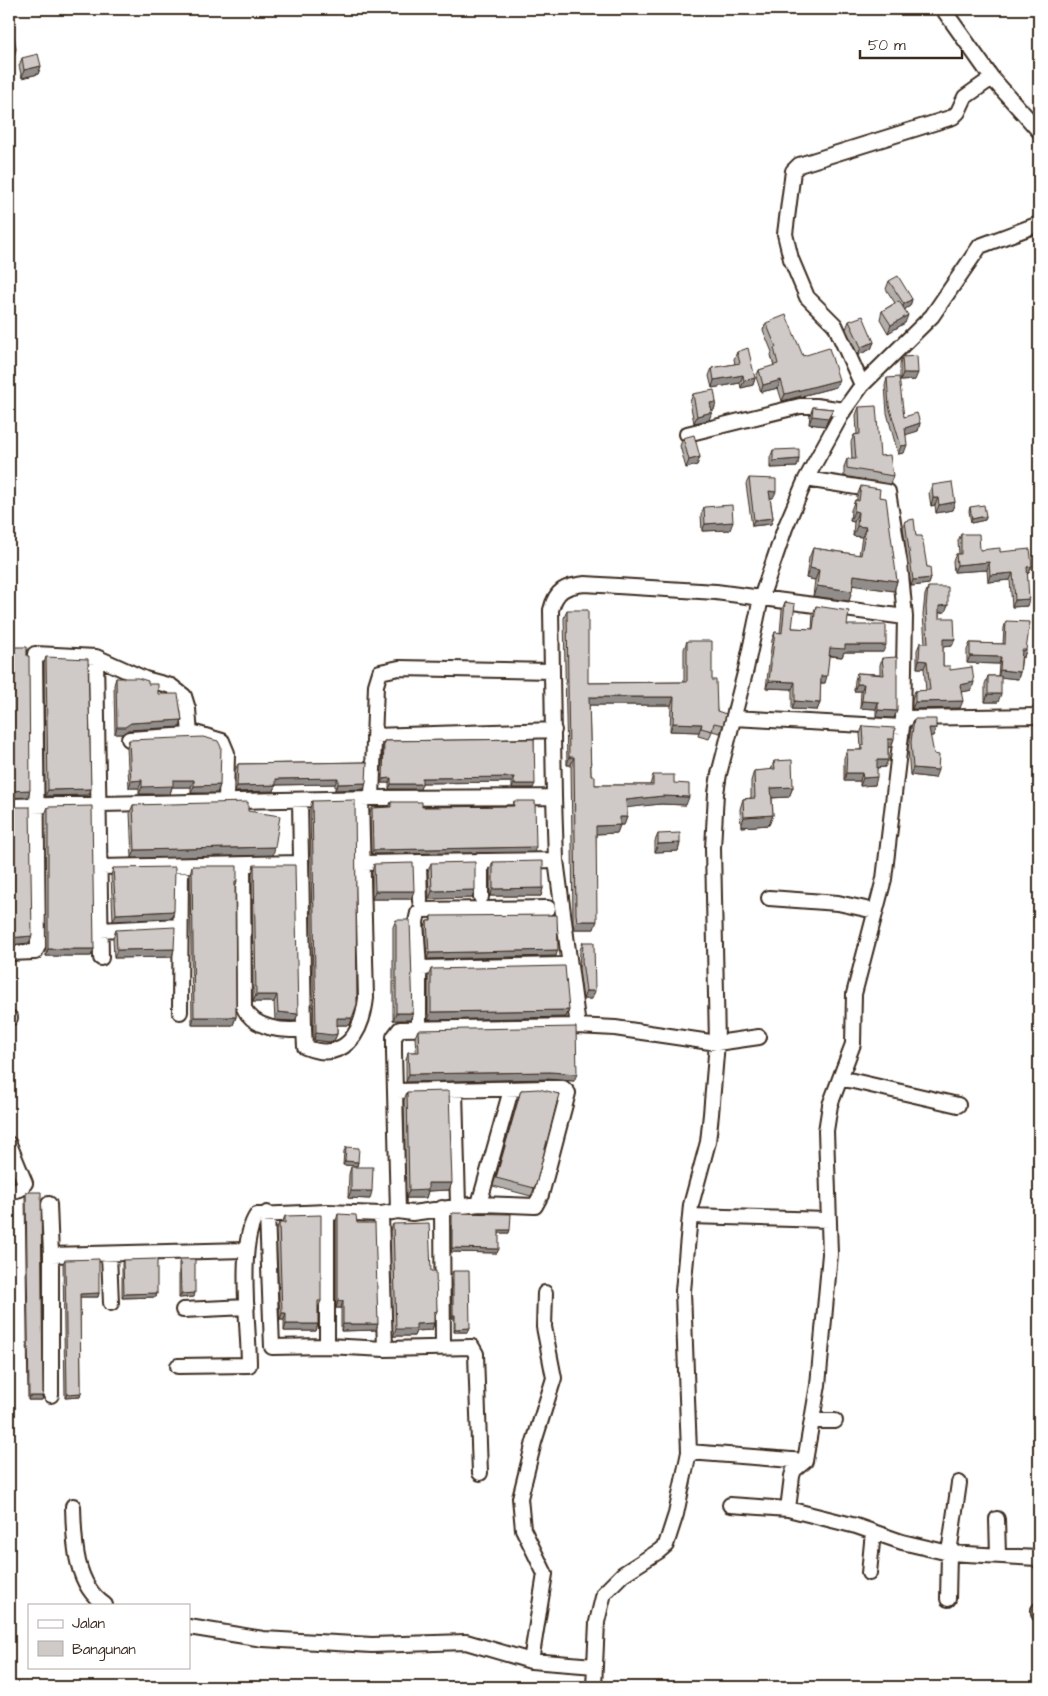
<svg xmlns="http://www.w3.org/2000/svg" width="1048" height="1696" font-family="'Architects Daughter',sans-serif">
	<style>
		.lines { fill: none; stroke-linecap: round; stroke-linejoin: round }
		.minor-casing { stroke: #3b2a1e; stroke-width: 18 }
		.minor { stroke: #fff; stroke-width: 14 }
		.wall { fill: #b2aeab; stroke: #3b2a1e }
		.shaded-wall { fill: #918d8b; stroke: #3b2a1e }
		.building { fill: #cfcac7; stroke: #3b2a1e }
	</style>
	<rect width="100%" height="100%" fill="#fff"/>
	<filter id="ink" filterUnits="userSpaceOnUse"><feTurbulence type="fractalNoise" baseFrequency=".02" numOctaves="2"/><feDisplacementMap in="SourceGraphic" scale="10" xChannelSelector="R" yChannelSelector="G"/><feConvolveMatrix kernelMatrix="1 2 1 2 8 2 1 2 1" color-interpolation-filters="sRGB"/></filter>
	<g filter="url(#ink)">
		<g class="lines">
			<!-- minor casing -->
			<g class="minor-casing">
				<path id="minor" d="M943,9l49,69 47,53
					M862,385l-27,-60 -28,-28 -16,-38 -6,-25 8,-63 6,-6 154,-48 5,-5 7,-15 27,-19
					M687,434l113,-28h16l28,4
					M806,479l82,13 12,72 5,53
					M96,657l49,22 26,7 13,10 4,13 2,26 5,-2 27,8 5,12 -1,49
					M734,718l168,9
					M903,718l136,-2
					M374,736l180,-6
					M129,739l61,-4
					M554,797l2,63 21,159
					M372,798l4,-113 4,-13 19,-4 153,3
					M9,806l363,-8 182,-1 -3,-187c5,-20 14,-24 34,-26l131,8 189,25 -2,101 -19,161 -30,115 -1,50 -23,61 -4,26 4,123 -12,131 -13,76 -11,9 -2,6 -4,33 68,17 46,16 47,11 88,5 2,3
					M481,861v36
					M419,862l1,39
					M363,863l193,-3
					M243,865l1,143c10,21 40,24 60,21l-4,-228
					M100,867l200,-4
					M769,898l69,5 37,8
					M100,930l80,-4
					M9,953l26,-1 3,-6 -3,-292 61,3 5,301
					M419,968l142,-3
					M180,1012l1,-146
					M9,1018h1
					M419,1027v-59l-3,-46 2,-9 4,-3 126,-2
					M304,1029l1,18c40,16 57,-14 61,-49l-5,-198
					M840,1078l118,27
					M396,1091l151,-3h16l5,5 -27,102 -6,11 -56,-2 -67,9 -14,-2
					M455,1091l3,114
					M9,1144l16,39 -5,6 -11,3
					M49,1204l2,51 194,-5
					M479,1204l32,-114
					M442,1208l1,138
					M267,1213l5,134 55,-1 58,3 87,-2 4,7 4,119
					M381,1214l4,135
					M690,1216l139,4
					M109,1254l2,49
					M51,1255v140
					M183,1310l64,-3
					M327,1346v-134
					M178,1366l71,-1c0,-36 -12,-123 8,-150l70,-3 54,2 17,-3 -4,-159v-15l6,-8 177,-3 38,2 102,15 42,-6
					M813,1421h22
					M689,1452l116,9
					M730,1505l58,4
					M73,1506c1,34 1,78 32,99
					M997,1519l1,36
					M869,1573l4,-41
					M948,1599l1,-46 10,-70
					M1039,1610v4
					M189,1627l74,12 109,6 94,-3 65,19 64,5
					M531,1661l14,-87 -22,-45 -3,-31 14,-56 20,-64 -10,-51 1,-34
					M594,1687l3,-65 7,-29 19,-19 36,-23 7,-6 10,-31 13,-62 -6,-161 8,-86 17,-63 3,-28 6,-71 -4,-195 3,-55 3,-19 27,-105 15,-71 24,-70 21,-49 38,-69 18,-25 70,-69 48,-70 59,-22"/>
			</g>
			<!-- minor -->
			<use href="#minor" class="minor"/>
		</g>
		<!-- wall -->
		<path class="wall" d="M22,58l19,8 -3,8 -16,4 -3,-12z
			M889,281l23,18 -2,7 -5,3v14l-17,10 -8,-14 2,-8 13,-8 -9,-14z
			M849,321l25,21 -3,7 -13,6 -12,-26z
			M766,323l37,33 36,24 -3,7 -54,14 -4,-13 -17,4 -5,-15 3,-7 15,-4 -3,-11 1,-3 -9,-22z
			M737,352l18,26 -2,7 -12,3 -1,-5 -28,5 -3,-12 3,-8 23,-4 -1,-5z
			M902,357l13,23 -15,1v-17z
			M887,378l17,39 16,6 -2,8 -12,3 -2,19 -6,1 -11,-41 -2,-27z
			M693,394l23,8 -2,8h-3l-2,10 -15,3 -4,-21z
			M813,407l20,2 -8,17 -16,-2 1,-9z
			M859,407l21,49 13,20 -3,8 -46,-8v-9l3,-8h5l-1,-17 3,-7 3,-1 -1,-19z
			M683,438l17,19 -3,8 -11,3 -6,-22z
			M773,450l26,9 -2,8 -27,1v-10z
			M749,478l24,20h-3l3,20 -2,6 -19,2 -6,-42z
			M932,485l23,17 -3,8 -16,3 -1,-8 -4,1 -2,-13z
			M861,486l18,11 18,84 -3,10 -41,-6 -4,16 -36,-5 2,-16 -9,-2 3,-20 4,-10 46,7 3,-18 -9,-1 1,-14 -4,-1 1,-11 4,-10h2v-4z
			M704,507l26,23 -28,1 -1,-16z
			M970,507l16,9 -1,4 -14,3 -2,-12z
			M905,521l11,15 15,42 -2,6 -18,2 -8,-59z
			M961,534l19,16 20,2 32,14 -3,7 -2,1v32l-15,1 -2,-27 -22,2 -1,-12 -33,2 -1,-11 3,-7h3l-1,-13z
			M928,587l17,25 -6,1v5l16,21 -3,7 -9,1v19l7,4 22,20 -11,2 -1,16 -48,1v-10l3,-8h11l-2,-23h-7v-18l3,-7h5l-2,-28 2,-20z
			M785,602l7,26 20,1 1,-15 3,-8 31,19 36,27h-39l-2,5 -13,-1 -4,27h-5v20l-3,7 -25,-1v-20l-26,-1 6,-48 3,-8 5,1 2,-23z
			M567,610l21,73 96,-1v-33l3,-8 25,39 5,31 6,14 -3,8 -8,-2 -3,8 -11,-3 1,-4 -29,-1 1,-26h-82l2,71 4,9h55l3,-10 21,8 12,22 -25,-1 -34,3v10l-3,8h-4l-3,8 -21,1 -2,95h-20l-1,-7 -2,-157h-4l-3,-147z
			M1006,621l20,29 -2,7h-2l-2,15 -2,7 -17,-2 -3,25h-13v-18l3,-8h10l1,-12 -32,-1v-13l3,-7 33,1 1,-16z
			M46,657l43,138 -44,1 -1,-133z
			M882,658l12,60 -18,-1v-8l-16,-1 1,-17h-7l1,-11 2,-7 23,1v-9z
			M116,678l32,6 10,10 24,26 -2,7 -52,3 -6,4h-7l-1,-49z
			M914,719l22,9 -3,8h-3l5,42 -25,-3 -2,-26 3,-22z
			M863,726l28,21h-3v13l-3,7 -8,1 -2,17 -15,1v-5h-16v-23l3,-8h13l1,-3 -1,-13z
			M534,739l-1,49h-21v-6l-90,1 -2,6h-31v-6h-8l2,-37 1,-5z
			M129,740l91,45 -3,8h-26v-6h-19l-2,7h-31v-6h-10l-2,-41z
			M774,761l19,26 -4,10 -17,1 1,17 -4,10 -28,2 -1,-18 3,-10 8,-1v-17l3,-10 17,-1z
			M367,762l-3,27 -29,1v-6l-59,1 -2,6 -39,1v-22l3,-6z
			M312,801l38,224h-13v9l-3,7 -5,1 -15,-2 -4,-232z
			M514,801l20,51 -163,2 -1,-42 2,-4 17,-1 2,-5 31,5 91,-1z
			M133,805l115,6 25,44 -141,3 -2,-46z
			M48,807l46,142 -3,7h-45l-1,-142z
			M658,834l22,9 -2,8 -23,1v-11z
			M493,862l50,26 -2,8h-51v-26z
			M431,863l41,35 -43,1 -1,-28z
			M374,864l37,35h-39v-27z
			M254,865l44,149 -3,7 -20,-1 -1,-18h-21l-1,-129z
			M192,866l45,15 -2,7 1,129 -3,8h-41l-2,-151z
			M113,868l59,50 -59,3 -2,-45z
			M431,916l125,40 -129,3 -2,-32 2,-6h3z
			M396,920l14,100h-17v-93z
			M116,930l58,19 -2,8 -58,1 -1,-20z
			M583,942l9,57h-9l-4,-30 1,-19z
			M431,969l138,41 -3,7 -138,3v-43z
			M418,1030l156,51 -27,-2 -141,3v-22l2,-8h8l-1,-15z
			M521,1090l38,4 -26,98 -2,4 -38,-10z
			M407,1092l42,98 -21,1 -2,7h-20l-2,-98z
			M346,1147l12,15 -1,4 -14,-1 1,-14z
			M351,1167l19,32 -22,-1 1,-24z
			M26,1192l17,204 -1,4h-14l-3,-204z
			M452,1213l57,20h-10l-2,20 -46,-1v-35z
			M338,1214l38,116 -35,1v-23h-5v-87z
			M285,1216l36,85 -3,7v16l-2,7h-32v-11h-4l-4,-90 3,-7h3z
			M393,1224l38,47 6,40 -3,7v5l-2,7 -16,1 -2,5h-21l-3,-105z
			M180,1259l14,38 -15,1v-35z
			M65,1260l34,33 -1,4h-18l1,96 -1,4 -15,1 -2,-135z
			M123,1260l34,33 -1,4 -34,1v-34z
			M453,1271l17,57 -2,4h-14v-14h-2l-1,-43z"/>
		<!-- shaded-wall -->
		<path class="shaded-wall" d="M16,49l-2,8 -5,1v-8z
			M41,66l-3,8 -16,4 2,-8z
			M912,299l-2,7 -9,6 3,-8z
			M908,315l-3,8 -17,10 3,-8z
			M874,342l-3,7 -13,6 3,-8z
			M903,373h15l-3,7 -15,1z
			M743,375l-3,8 -28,5 2,-8z
			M755,378l-2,7 -12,3 3,-7z
			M781,380l-3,8 -17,4 2,-7z
			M839,380l-3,7 -54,14 3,-7z
			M716,402l-2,8 -7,1 3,-8z
			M833,409l-8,17 -16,-2 3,-8z
			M712,412l-3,8 -15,3 3,-7z
			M920,423l-2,8 -16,5 3,-8z
			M907,445l-3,8 -6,1 3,-8z
			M700,457l-3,8 -11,3 3,-8z
			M799,459l-2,8 -27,1 3,-7z
			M769,491l7,1 -3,6h-6z
			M933,498h5l-3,7 -4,1z
			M955,502l-3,8 -16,3 3,-8z
			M854,511l4,1 -4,10 -4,-1z
			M986,516l-1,4 -14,3 1,-4z
			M773,518l-2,6 -19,2 2,-6z
			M733,522l-3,8 -28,1 3,-7z
			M857,526l9,1 -4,10 -9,-1z
			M989,562l-2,8 -33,2 3,-7z
			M1032,566l-3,7 -5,1 3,-7z
			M810,568l9,2 -4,10 -9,-2z
			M1013,573l-3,7 -22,2 2,-7z
			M854,575l43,6 -3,10 -44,-6z
			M931,578l-2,6 -18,2 2,-6z
			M817,586l35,5 -3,10 -36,-5z
			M1029,599l-2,7 -15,1 3,-7z
			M948,605l-3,7 -9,1 3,-7z
			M943,639h12l-3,7 -12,1z
			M845,645h41l-3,7h-39l-2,5 -15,-2 3,-7z
			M1022,650h4l-2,7h-4z
			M970,656l31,1 -2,7 -32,-1z
			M919,660l8,1 -3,7h-7z
			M1000,670l20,2 -2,7 -20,-2z
			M821,676h6l-2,7h-7z
			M769,681l26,1 -3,7 -26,-1z
			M974,682l-2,8 -15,3 3,-8z
			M857,684h7l-3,7h-7z
			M988,694h13l-3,8h-13z
			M589,697h85l-3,8h-85z
			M795,701l25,2 -3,7 -25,-1z
			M862,701l16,1 -2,7 -16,-1z
			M963,701l-3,7 -48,1 3,-7z
			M878,710l19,1 -3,7 -18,-1z
			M182,720l-2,7 -52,3 -6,4h-7l2,-7 14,-4z
			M673,723l29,1 -3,8 -29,-1z
			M929,728h7l-3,8h-7z
			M888,739h6l-3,8h-6z
			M569,757h5l-3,8h-4z
			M877,760h11l-3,7 -11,1z
			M913,768l25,2 -3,8 -25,-3z
			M846,773h16l-2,8h-16z
			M514,777l-2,5 -92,1 2,-5z
			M877,777l-2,8 -15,1 3,-8z
			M338,778l-3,6 -62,1 3,-6z
			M391,778l-2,5h-8l2,-4z
			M142,780l-3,8h-10l2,-7z
			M173,780h21l-3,7h-19l-2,7h-31l3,-7z
			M366,783l-2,6 -29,1 3,-6z
			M391,784h31l-2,5h-31z
			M514,784h21l-2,4h-21z
			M220,785l-3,8h-26l3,-7z
			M276,785l-2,6 -39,1 2,-6z
			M793,787l-4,10 -22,1 4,-10z
			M91,789l-2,6 -44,1 3,-6z
			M30,790l-2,7 -19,1v-7z
			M663,796l26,1 -3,8 -25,-1 -37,4 2,-8z
			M773,815l-4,10 -28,2 3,-10z
			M620,817h7l-3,8h-7z
			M620,825l-3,8 -24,1 3,-8z
			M680,843l-2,8 -23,1 3,-8z
			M275,847l-2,8 -141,3 3,-8z
			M536,847l-2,5 -163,2 2,-4z
			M543,888l-2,8h-51l3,-7z
			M475,890l-3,8 -43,1 3,-8z
			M375,891h39l-3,8h-39z
			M174,911l-2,7 -59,3 3,-7z
			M577,921h20l-3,8h-20z
			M32,936l-3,7 -20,2v-7z
			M48,949h46l-3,7h-45z
			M174,949l-2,8 -58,1 3,-8z
			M558,950l-2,6 -129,3 2,-6z
			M586,991h9l-3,8h-9z
			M256,995h21l-3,7h-21z
			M569,1010l-3,7 -138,3 3,-8z
			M278,1012l20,2 -3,7 -20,-1z
			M396,1013h17l-3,7h-17z
			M194,1017h42l-3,8h-41z
			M337,1018h15l-2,7h-16z
			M316,1033l21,1 -3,7 -5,1 -15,-2z
			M550,1072l27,2 -3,7 -27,-2 -141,3 3,-8z
			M345,1161l13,1 -1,4 -14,-1z
			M428,1183h24l-3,7 -21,1 -2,7h-20l3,-7z
			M351,1191h21l-2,8 -22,-1z
			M499,1230h11l-1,3h-11z
			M452,1248l47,1 -2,4 -46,-1z
			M99,1293l-1,4h-20l2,-3z
			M157,1293l-1,4 -34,1 2,-4z
			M195,1293l-1,4 -15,1 2,-4z
			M338,1301h5l-2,7h-5z
			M282,1313h4l-2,7h-4z
			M453,1315h2l-1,3h-2z
			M434,1323l-2,7 -16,1 -2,5h-21l3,-7 20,-5z
			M286,1324h32l-2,7h-32z
			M343,1324h35l-2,6 -35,1z
			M470,1328l-2,4h-14l1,-3z
			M81,1393l-1,4 -15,1 2,-4z
			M29,1396h14l-1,4h-14z"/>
		<!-- building -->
		<path class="building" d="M14,36l2,13 -7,1v-13z
			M38,54l3,12 -17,4 -2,-12z
			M898,276l14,23 -8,5 -15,-23z
			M899,301l9,14 -17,10 -9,-14z
			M786,315l17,41 26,-8 10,32 -54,14 -4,-14 -18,5 -4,-15 19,-6 -4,-16 2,-1 -10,-24z
			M863,316l11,26 -13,5 -12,-26z
			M748,348l7,30 -11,3 -1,-6 -29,5 -2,-12 28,-5 -3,-11z
			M917,356l1,17h-15l-1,-16z
			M899,377l5,40 13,-4 3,10 -15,5 2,17 -6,1 -12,-40 -2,-28z
			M714,390l2,12 -6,1 2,9 -15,4 -4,-22z
			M876,406l4,50 10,-1 3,21 -46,-8v-9h9l-2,-24 6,-1 -1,-27z
			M813,407l20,2 -5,9 -16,-2z
			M694,435l6,22 -11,3 -6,-22z
			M799,449v10l-26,2v-11z
			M749,478l27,1v13l-7,-1 4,27 -19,2z
			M952,482l3,20 -16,3 -1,-7h-5l-1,-13z
			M861,486l19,3 -1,8 7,1 11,83 -43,-6 -2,16 -35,-5 2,-16 -9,-2 3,-20 48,7 5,-28 -9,-1 1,-14 -4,-1 1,-11 4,1z
			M732,505l1,17 -28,2 -1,-17z
			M984,505l2,11 -14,3 -2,-12z
			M914,519l2,17h6l5,31h3l1,11 -18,2 -8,-59z
			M961,534h18l1,16 20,-2v4l30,-3 2,17 -5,1 2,32 -14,1 -2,-27 -23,2 -1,-13 -32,3 -1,-11h5z
			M928,587h20v18l-9,1v12h15l1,21h-12v27h7v4l22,-3 2,15 -14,3 3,16 -48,1v-11l15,-1 -3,-29 -8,-1 1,-17h8l-2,-36z
			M785,602l10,2 -3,24 21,1 3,-23 33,5 -2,14h39v20h-41v4l-15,-1 -3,28h-6l-1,27 -25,-2v-19l-26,-1 6,-49 7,1z
			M567,610h21v73l99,-1v-41h25v39h4l1,31 9,3 -3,11 -9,-2 -2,8 -11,-3 1,-4 -29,-1 1,-26h-85l2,79h4v9h58v-10h21v8l15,1v13l-26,-1 -37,4 1,17h-7v8l-24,1 1,95h-20l-1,-7 -2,-157h-5z
			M1006,621l24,1 -4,28h-4l-2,22 -20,-2 1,-13 -31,-1v-13l35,1z
			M9,647h18v9h2l1,134 -21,1z
			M46,657l42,2 3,130 -43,1z
			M897,657v54l-19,-1v-8l-16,-1 2,-17h-7v-11l27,2 -2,-17z
			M988,676h13v18h-13z
			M116,678h22l10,3v3h10v10h20l4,26 -51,3 -6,4h-8z
			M914,719h22v9h-7l5,26 5,1 -1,15 -25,-2 -2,-26z
			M863,726l32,2 -1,11h-6v21h-11v17l-14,1 -1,-5h-16l1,-23h15v-5h2z
			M203,737l15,4 3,6 -1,38 -26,1v-6h-21v6l-31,1v-7l-11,1 -2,-41z
			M534,739l1,45h-21v-7l-92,1v6h-31v-6l-8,1 1,-38z
			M792,760l1,27 -22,1 2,27 -29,2 -1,-18 12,-1 -1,-27 21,-2 -1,-8z
			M367,762l-1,21 -28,1v-6l-62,1v6l-39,1 1,-22z
			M355,800l2,204 -5,14h-15v16l-5,1 -16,-2 -4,-232z
			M514,801h21l1,46 -163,3 -1,-42 19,-1v-5h31v5h11l81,-1z
			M248,802v9l32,5 -5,31 -140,3 -2,-45z
			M92,806l2,143h-46v-142z
			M9,807h21l2,129 -23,2z
			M680,833v10l-22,1v-10z
			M543,861v27l-50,1v-27z
			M475,862v28l-43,1 -1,-28z
			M413,863l1,28h-39l-1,-27z
			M254,865h41l3,149 -20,-2 -1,-17h-21z
			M192,866h45v15h-2l1,136h-42z
			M175,867l-1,44 -58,3 -3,-46z
			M557,915l1,35 -129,3 -2,-32h4v-5z
			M396,920h14l3,93h-17z
			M175,927l-1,22 -57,1 -1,-20z
			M583,942h11l1,49h-9l-4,-30z
			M565,966l4,44 -138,2v-43z
			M576,1027l1,47 -27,-2 -141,2 -1,-22h11l-1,-22z
			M539,1089l20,5 -23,90 -2,4 -38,-10 25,-88z
			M449,1091l3,92h-24v7l-19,1 -2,-99z
			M346,1147l13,1 -1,14 -13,-1z
			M351,1167h22l-1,24h-21z
			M26,1192h15l2,204h-14z
			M452,1213l59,1 -1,16h-11v19l-47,-1z
			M338,1214l18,1 1,8h18l3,101h-35v-23h-5z
			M321,1215v86h-3v23h-32v-11h-4l-3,-90h6v-7z
			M429,1223l2,48h5l1,40 -3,1v11l-18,1v5h-20l-3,-105z
			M99,1259v34l-19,1 1,99 -14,1 -2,-134z
			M157,1259v34l-33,1 -1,-34z
			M180,1259h15v34l-14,1z
			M453,1271h16l1,57 -15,1v-14h-2z"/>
	</g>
	<!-- margin -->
	<rect width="1048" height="1696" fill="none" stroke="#fff" stroke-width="30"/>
	<rect x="15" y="15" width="1018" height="1666" fill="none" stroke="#3b2a1e" stroke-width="2" filter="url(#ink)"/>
	<!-- legend -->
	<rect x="28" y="1604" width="162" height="65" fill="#ffffff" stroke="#b1aaa5"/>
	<rect x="38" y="1620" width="25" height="8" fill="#ffffff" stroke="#b1aaa5"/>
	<text x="72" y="1628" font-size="15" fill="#3b2a1e">Jalan</text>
	<rect x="38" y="1641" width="25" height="15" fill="#cfcac7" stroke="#b1aaa5"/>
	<text x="72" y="1654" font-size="15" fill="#3b2a1e">Bangunan</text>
	<!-- scale -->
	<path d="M860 50v8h102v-8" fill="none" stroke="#3b2a1e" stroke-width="2.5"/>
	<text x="868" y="50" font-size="15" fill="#3b2a1e" stroke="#ffffff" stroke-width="4" paint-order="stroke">50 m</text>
</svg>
